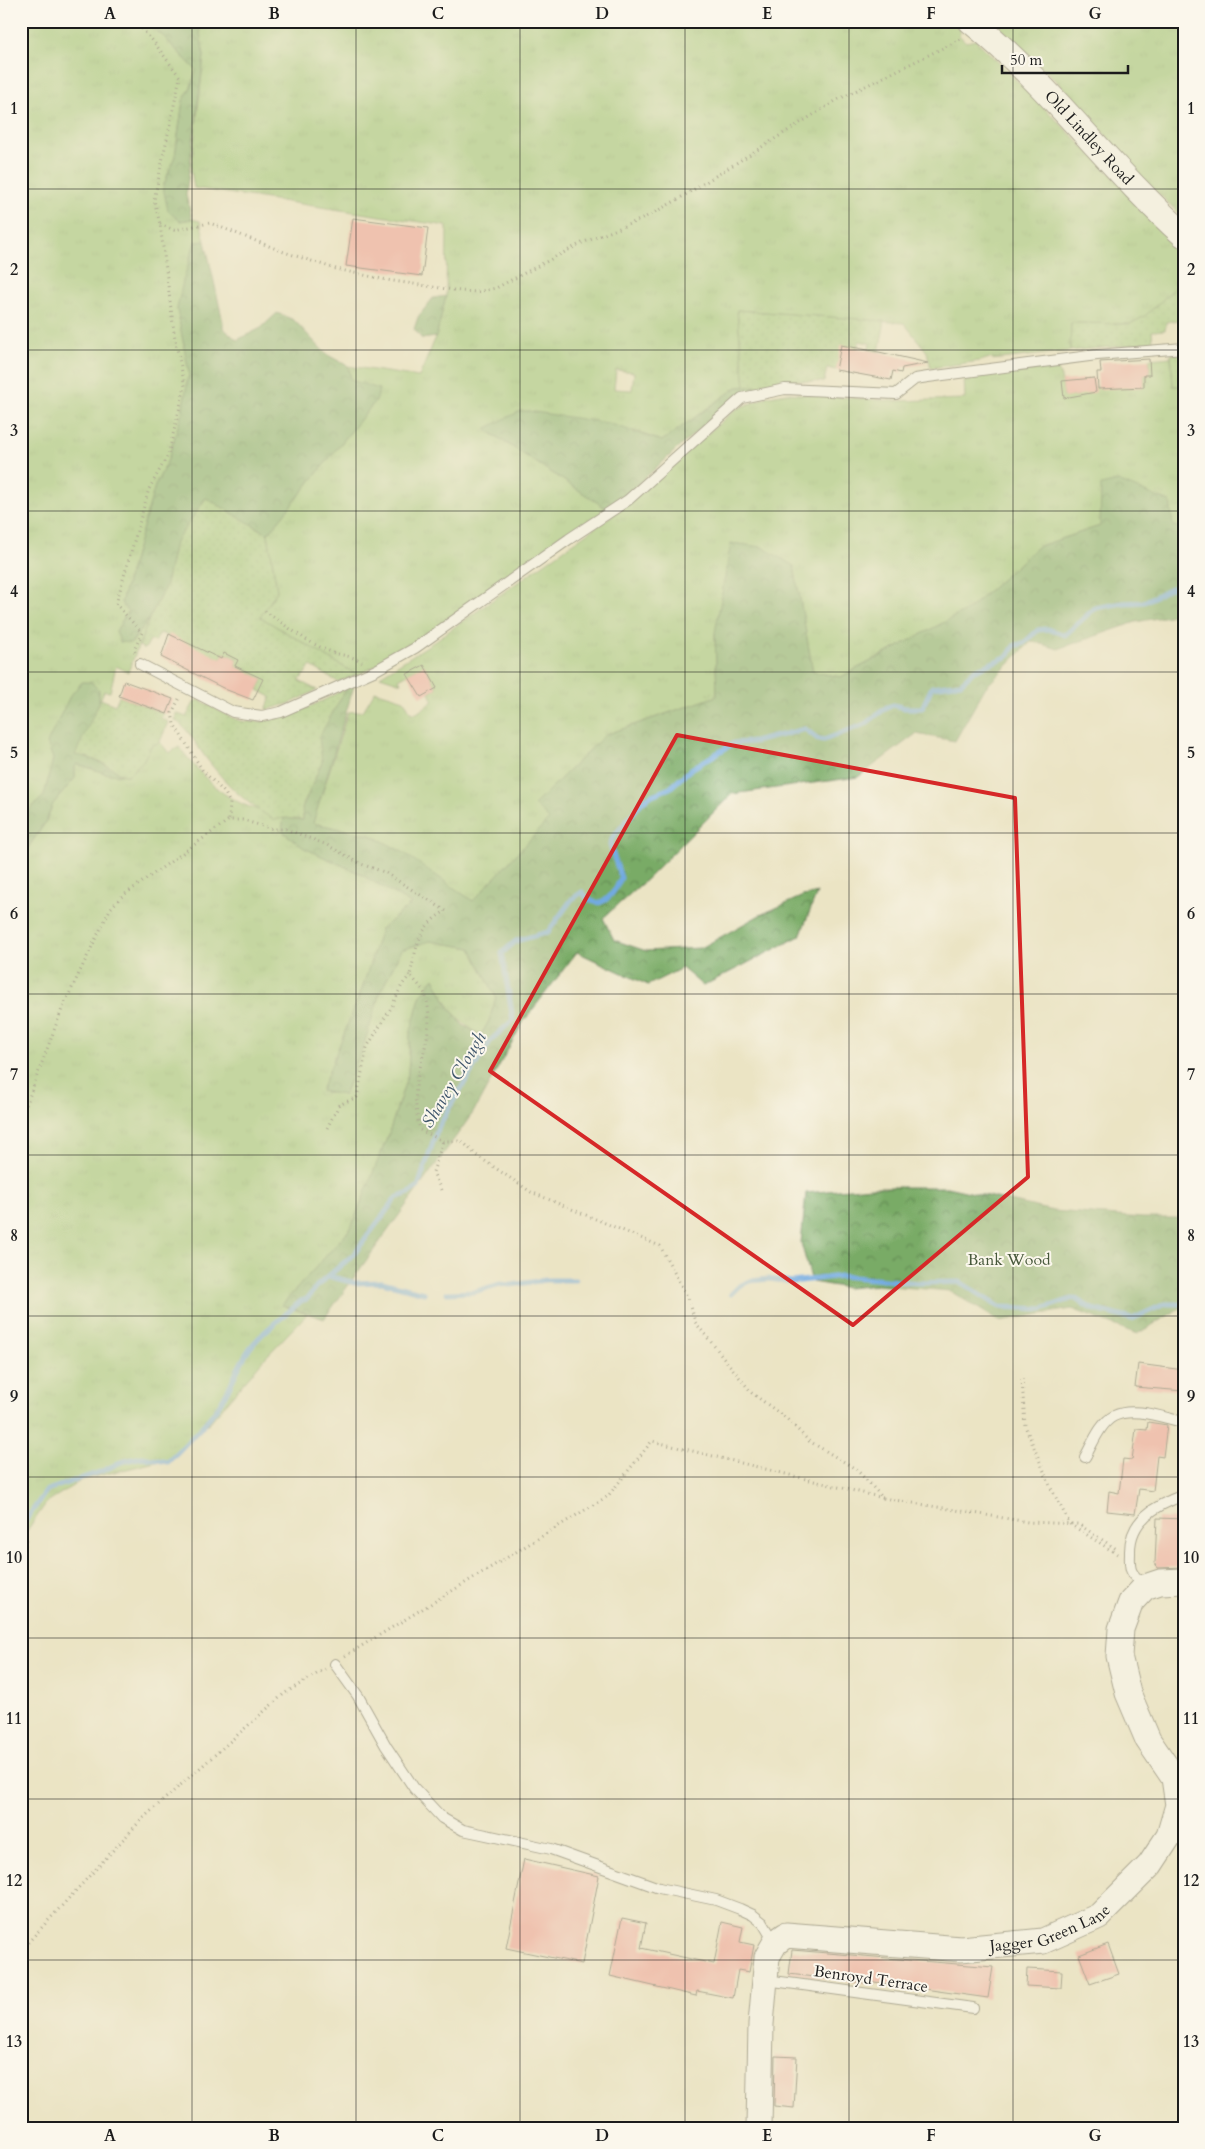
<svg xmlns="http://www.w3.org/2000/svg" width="1205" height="2149" font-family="Cardo,serif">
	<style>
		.grass { fill: url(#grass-tufts); stroke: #5a7148; fill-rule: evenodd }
		.forest { fill: url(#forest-crowns); stroke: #4a6441 }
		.garden { fill: url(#garden-dots); stroke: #5a7148 }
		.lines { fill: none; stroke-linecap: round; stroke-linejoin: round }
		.stream { stroke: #72aae1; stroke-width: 5 }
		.building { fill: #f49994 }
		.service-casing { stroke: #646257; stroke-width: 12 }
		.tertiary-casing { stroke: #646257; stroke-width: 27 }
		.path { stroke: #646257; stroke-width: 3; stroke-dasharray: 1 4; stroke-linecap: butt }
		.service { stroke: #fff; stroke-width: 10 }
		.tertiary { stroke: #fff; stroke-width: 25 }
		.marked { fill: none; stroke: #d62828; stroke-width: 4; stroke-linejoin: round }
		.grid { fill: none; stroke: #1c1c1c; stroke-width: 1; stroke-opacity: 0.55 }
		.labels { text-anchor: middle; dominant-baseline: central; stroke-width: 4; stroke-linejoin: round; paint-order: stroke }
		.street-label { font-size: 16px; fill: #1c1c1c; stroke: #fbf7ec }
		.park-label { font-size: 16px; fill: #47583b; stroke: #fbf7ec }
		.water-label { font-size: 18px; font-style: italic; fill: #3e556b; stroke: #fbf7ec }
		.neatline { fill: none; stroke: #1c1c1c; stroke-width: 2 }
		.grid-label { font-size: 16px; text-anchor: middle; font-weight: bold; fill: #1c1c1c }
	</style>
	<defs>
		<pattern id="grass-tufts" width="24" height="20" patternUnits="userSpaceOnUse" patternTransform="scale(1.25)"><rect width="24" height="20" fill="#97c675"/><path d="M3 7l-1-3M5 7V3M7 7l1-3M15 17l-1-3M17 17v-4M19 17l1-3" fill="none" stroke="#82aa65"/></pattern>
		<pattern id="forest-crowns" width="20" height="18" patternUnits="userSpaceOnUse" patternTransform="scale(1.25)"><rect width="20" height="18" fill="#79ab66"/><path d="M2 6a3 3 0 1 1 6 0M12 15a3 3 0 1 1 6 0" fill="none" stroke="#628a53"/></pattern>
		<pattern id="garden-dots" width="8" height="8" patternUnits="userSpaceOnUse" patternTransform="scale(1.25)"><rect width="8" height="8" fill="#97c675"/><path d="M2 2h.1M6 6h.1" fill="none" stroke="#82aa65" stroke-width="1.8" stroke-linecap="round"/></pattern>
	</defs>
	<rect width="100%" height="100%" fill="#fbf7ec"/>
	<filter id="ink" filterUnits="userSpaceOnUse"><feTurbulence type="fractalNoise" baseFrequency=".02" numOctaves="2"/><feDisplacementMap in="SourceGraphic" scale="10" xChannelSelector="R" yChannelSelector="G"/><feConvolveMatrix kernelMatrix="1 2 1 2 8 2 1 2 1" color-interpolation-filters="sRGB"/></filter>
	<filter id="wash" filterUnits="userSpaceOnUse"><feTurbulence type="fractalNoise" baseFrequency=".0096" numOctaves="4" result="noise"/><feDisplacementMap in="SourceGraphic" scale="20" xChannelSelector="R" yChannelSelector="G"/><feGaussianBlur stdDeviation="1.12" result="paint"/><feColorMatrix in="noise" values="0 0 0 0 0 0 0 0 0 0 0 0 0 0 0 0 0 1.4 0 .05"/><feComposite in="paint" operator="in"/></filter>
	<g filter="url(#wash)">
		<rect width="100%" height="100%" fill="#ebe4c4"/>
		<!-- grass -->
		<path class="grass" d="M21,21h124l18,15 33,34 -5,17 -8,14 -8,55 -12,31 17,34 12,-2 8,2 5,20 -10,2 -18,66 12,64 -7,40 -14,47 -13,26 -34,117 7,8 -12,20 16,12 18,-26 -22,55 -12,-6 -6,26 -6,-1 -5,12v-13l-29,6 -22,47 5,16 -9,37 -23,22z
			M198,21h759l4,6 -2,8 7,7 10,-2 208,207v41h-9l-30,28 -15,8 -59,-1 -1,28 -78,9 -2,-2 -10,3 -49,7 -4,-16 -23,-29 -167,-13 8,76 -8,1 -75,54 -28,-10 -148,-1 123,80 -215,147 -37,18 -97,-58 17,-26 -9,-57 109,-135 -26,-19 -3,-14 71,11 17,-40 10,-41 1,-70 -253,-38 -3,-18 13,-114zM616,370l18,2 -2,18 -18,-1z
			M993,21h191v197l-42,-40 -67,-79z
			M1171,357l2,29h11v142l-84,-2 -63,21 -68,62 -128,68 -28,-5 -19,-106 -79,67 2,63 -112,39 -71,70 16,14 -77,82 -100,-65 -60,-13 35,-111 15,-1 12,-20 29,9 7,13h6l16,-12 -4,-8 8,-5 -13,-23 -25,14 2,4 -21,-7 52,-33 189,-134 115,-100 33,-13 18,-3 108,8 70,-2 -1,-23 93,-10 5,15 2,16 14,-1v-2l17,-2v-5h49v-12h6l-1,-16z
			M160,742l9,11 10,-6c36,45 48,55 105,71l-2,13 22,17 55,25 52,31 -30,25 -19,60 -41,102 23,4 20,-51 16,-51 21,-43 29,-9 41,7 25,49 -7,24 -8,14c-28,-16 -33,-30 -47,-57l-14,19 -10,38 -2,39 -19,59 -38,95 -69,77 25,9 -42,44 -56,65 -13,7 -3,9 -25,23 -9,-1 -77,19 -35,22 -21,30 -5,-8v-666l24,-35 8,-19 22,-26v-11l2,-3 31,10 20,1 15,-14 8,-15z"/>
		<!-- forest -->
		<path class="forest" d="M145,21h53l6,35 -18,139 6,24 -12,2 -12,-10 -5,-24 12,-31 8,-55 8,-14 5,-17 -33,-34z
			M205,241l18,81v6l14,12 24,-12 16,-15 17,7 32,34 22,12 3,14 28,9 -2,10 -109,135 -62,-36 -31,45 -9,42 -16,32 -19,26 -11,-1 -4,-11 12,-20 -7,-8 34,-117 13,-26 14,-47 7,-40 -12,-64 6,-28 12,-39z
			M446,296l-10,41 -14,2 -8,-10 4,-12 15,-19z
			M757,386l-1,6 -16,5 -15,9 -116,104 -124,-81 35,-18h8l80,12 54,18 75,-54z
			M1118,481l52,21 3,24 11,2v85l-48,9 -78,27 -26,-8 -47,47 -30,53 -39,-7 -58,43 -126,17 -84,84 -45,40 11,22 32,11 55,-3 57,-32 45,-20 14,-3 -17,43 -97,50 -21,-18 -34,17 -71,-33 -54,70 -50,91 -149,206 -42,-14 69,-77 38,-95 19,-59 2,-39 10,-38 14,-19 15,29 14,18 18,10 8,-14 7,-24 -25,-49 -41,-7 -29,9 -21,43 -16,51 -20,51 -23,-4 41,-102 19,-60 30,-25 -52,-31 -55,-25 -22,-17 2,-13 19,2 -1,-12 20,-46 -3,-25 28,-50 7,-1 -41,137 60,13 28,15 72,50 76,-82 -15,-14 71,-70 112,-39 -2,-63 16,-90 31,4 32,19 19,106 28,5 128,-68 68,-62 63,-21 1,-41z
			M82,682h9l8,8v13l-9,23 -6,30 28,12 9,7 -13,-1 -31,-10 -2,3v11l-22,26 -8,19 -24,35v-40l23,-22 9,-37 -6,-16 23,-47z
			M871,1187h76l107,24 89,7h41v88l-47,28 -65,-25 -73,12 -49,-30 -73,-6 -29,3 -36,-6 -11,-39 5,-50z"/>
		<!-- garden -->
		<path class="garden" d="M1175,288h9v21h-6l1,11 -13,2 -1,8 -13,1 1,12 -83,8 1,-28 59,1 15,-8z
			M737,310l148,11 -6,31 -10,-2 1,-7 -11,-2 -2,7 -21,22 -9,-2 -3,14 -36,-2 -32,12v-6h-11z
			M1184,353v33h-11l-2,-32z
			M206,498l62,36 9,57 -17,26 97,58 -19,7 -27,-16 -12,15 18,9 -26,13 -25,7 5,-13 -13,-7 5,-11 -28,-13 3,-7 -14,-6 -3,6 -61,-26 -5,9 -5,-2 -5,9 -6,-3 11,-29 16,-32 9,-42z
			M347,687l-28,50 3,25 -20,46 1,12 -19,-2 -9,2c-27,-14 -50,-37 -69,-62 -10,-13 -17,-29 -31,-38l1,-7 10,4 9,-16 4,-1c13,6 28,17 42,21 30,6 81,-18 106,-34z
			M119,696l44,17 -2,5 7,4 -8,20 -9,4 -8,15 -15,14c-9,0 -11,-5 -18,-8 -12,-6 -23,-11 -35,-12l26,-56 14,6z"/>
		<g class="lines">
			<!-- stream -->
			<path class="stream" d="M328,1276l27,7 27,-1 42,11
				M447,1293l27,-1 26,-8 11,1 35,-5h29
				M731,1294l8,-8 11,-5 19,-2 23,3 49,-6 77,7 42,-1 40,25 42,2 32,-11 18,11 40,10 33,-15h19
				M21,1527l26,-37 53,-18 21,-10 21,-5 26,5c17,-18 40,-39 53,-60 11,-17 17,-37 29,-54 13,-18 35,-32 51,-47l6,-2 10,-13 37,-32 42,-56 13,-5 9,-6 19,-57 12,-22 42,-68 22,-20 -11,-67 14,-12 32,-9 24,-33 10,-7c17,23 31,4 39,-14l-11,-33 3,-8 29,-35 10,-7 18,-7 21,-19 43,-26 20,-1 51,-13 13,10 6,1 41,-16 22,-17 6,-2 12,3h17l10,-21 29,-4 14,-13 33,-14 6,-10 10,-3 14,-13 10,-1 17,6 30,-27 28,-5 21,-1 27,-14h13"/>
		</g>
		<g id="blocks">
			<!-- building -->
			<path class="building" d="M353,218l75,10 -6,48 -76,-10z
				M841,345l38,7 49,11 -26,5 -1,5 -8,-2 -2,9 -55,-10z
				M1149,359l1,16h-6v12l-46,2 -1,-17h4l-1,-10z
				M1094,378l2,14 -32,6 -2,-17z
				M169,634l52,25 3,-6 14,7 -3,6 28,13 -10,21 -26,-10 -66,-33z
				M424,665l13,23 -16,9 -14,-23z
				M124,681l49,18 -6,15 -48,-18z
				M1138,1364l46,6v21l-49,-4z
				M1148,1422l19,3 -4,32 -6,-1 -4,35 -14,-2 -4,25 -28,-3 2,-20 10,2 4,-34 9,1 4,-31 11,1z
				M1157,1518l27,1v48l-26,1 -3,-5z
				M524,1859l75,17 -17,88 -76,-16z
				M622,1918l24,5 -5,25 73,16 8,-42 21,5 -3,15 14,3 -5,27 -11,-2 -5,28 -36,-7 -1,5 -86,-20z
				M1108,1944l11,30 -29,10 -11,-29z
				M792,1950l201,17 -5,31 -114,-16 -1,2 -84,-10z
				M1027,1969l35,2 -1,17 -35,-2z
				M775,2056l22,1 -3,51 -20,-2z"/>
		</g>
	</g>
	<g filter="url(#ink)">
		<use href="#blocks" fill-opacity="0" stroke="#646257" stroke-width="1"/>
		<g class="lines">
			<!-- service casing -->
			<g class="service-casing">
				<path id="service" d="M140,664l93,48 29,4 19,-4 95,-42 39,-22 154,-109 59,-39 114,-102 43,-9 111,5 19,-15 13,-2 169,-22 87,-7
					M1085,1457c7,-12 15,-34 29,-41 19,-10 50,2 70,6
					M1145,1587c-4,-5 -10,-10 -13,-15 -3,-5 -2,-13 -2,-19 -1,-33 26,-48 54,-58
					M335,1664l23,32 28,50 28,42 28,30 21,12 88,19 108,39 57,12 24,9 13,6 10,8 12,20
					M766,1980l207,28"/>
			</g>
			<!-- tertiary casing -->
			<g class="tertiary-casing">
				<g id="tertiary">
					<path id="s1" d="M971,21c78,63 138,147 213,214"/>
					<path id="s2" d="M759,2128l2,-104 6,-67 8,-14 11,-8 175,14 82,-8 56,-25 51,-51 19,-29 9,-31 -4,-27 -26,-38 -20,-47 -9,-37 2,-27 10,-27 14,-15 15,-5 24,-1"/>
				</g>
			</g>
			<!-- path -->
			<path class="path" d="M135,21l18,20 27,36 -26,123 6,24 15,115 10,47 -17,69 -19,34 -33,115 26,29 -8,17 2,4
				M160,224l14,6 36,-7 74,29 52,17 51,11 73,11 17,1 19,-4 86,-45 60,-24 35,-19 160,-100 124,-61
				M265,611c20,14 41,31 64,40 11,5 23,4 33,11
				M179,699l-7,14 2,11 29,47 22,22 5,10 -1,17
				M21,1119l41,-110 48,-100 11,-12 108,-77h13l31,9h13l41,16 34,19 23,8 62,39c-28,15 -29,35 -36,64 5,6 14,14 16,22 8,28 -3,56 -9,83 -3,17 -1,33 3,50l23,11h19l14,14 55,37 129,54 30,56 5,20 57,71 35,26 22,22 47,28 27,29 145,24 50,2 40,26
				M327,1128l12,-23 18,-8 10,-50 24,-39 11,-23 8,-10
				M441,1190l-8,-18 10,-31
				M1022,1379l3,47 26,62 19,36 47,30
				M21,1526l6,15 -6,12
				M345,1656l263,-160 44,-55 231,57
				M21,1950l121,-131 143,-126 40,-24"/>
			<!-- service -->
			<use href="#service" class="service"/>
			<!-- tertiary -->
			<use href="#tertiary" class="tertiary"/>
		</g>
	</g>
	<!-- marked area -->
	<path d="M0 0H1205V2149H0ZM677,735l338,63 13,379 -175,148 -363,-254z" fill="#ebe4c4" fill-opacity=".55" fill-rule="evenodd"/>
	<path class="marked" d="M677,735l338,63 13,379 -175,148 -363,-254z"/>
	<!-- grid -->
	<path class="grid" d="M192,21v2107M356,21v2107M520,21v2107M685,21v2107M849,21v2107M1013,21v2107M21,189h1163M21,350h1163M21,511h1163M21,672h1163M21,833h1163M21,994h1163M21,1155h1163M21,1316h1163M21,1477h1163M21,1638h1163M21,1799h1163M21,1960h1163"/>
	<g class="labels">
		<!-- street labels -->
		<g class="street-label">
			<text stroke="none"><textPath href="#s1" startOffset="166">Old Lindley Road</textPath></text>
			<text stroke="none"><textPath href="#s2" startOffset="469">Jagger Green Lane</textPath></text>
			<text transform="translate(871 1979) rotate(8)">Benroyd Terrace</text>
		</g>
		<!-- park labels -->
		<g class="park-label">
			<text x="1009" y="1260">Bank Wood</text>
		</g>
		<!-- water labels -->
		<g class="water-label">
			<text transform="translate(454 1080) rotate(-59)">Shavey Clough</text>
		</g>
	</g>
	<!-- margin -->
	<rect width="1205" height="2149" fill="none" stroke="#fbf7ec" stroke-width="55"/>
	<!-- scale -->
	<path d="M1002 65v8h126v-8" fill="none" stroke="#1c1c1c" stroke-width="2.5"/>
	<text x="1010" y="65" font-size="15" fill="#1c1c1c" stroke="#fbf7ec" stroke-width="4" paint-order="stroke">50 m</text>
	<rect x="28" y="28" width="1150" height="2094" class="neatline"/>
	<g class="grid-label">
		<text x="110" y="19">A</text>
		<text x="274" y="19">B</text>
		<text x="438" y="19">C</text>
		<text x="602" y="19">D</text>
		<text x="767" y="19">E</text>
		<text x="931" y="19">F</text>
		<text x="1095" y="19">G</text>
		<text x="14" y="114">1</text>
		<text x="1191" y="114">1</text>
		<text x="14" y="275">2</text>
		<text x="1191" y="275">2</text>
		<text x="14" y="436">3</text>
		<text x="1191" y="436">3</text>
		<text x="14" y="597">4</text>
		<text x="1191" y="597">4</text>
		<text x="14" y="758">5</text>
		<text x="1191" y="758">5</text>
		<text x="14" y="919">6</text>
		<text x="1191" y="919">6</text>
		<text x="14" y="1080">7</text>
		<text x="1191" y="1080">7</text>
		<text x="14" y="1241">8</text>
		<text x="1191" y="1241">8</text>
		<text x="14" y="1402">9</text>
		<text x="1191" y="1402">9</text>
		<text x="14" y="1563">10</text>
		<text x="1191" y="1563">10</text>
		<text x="14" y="1724">11</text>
		<text x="1191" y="1724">11</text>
		<text x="14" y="1886">12</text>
		<text x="1191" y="1886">12</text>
		<text x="14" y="2047">13</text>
		<text x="1191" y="2047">13</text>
		<text x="110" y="2141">A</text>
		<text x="274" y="2141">B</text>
		<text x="438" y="2141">C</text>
		<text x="602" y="2141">D</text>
		<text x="767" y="2141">E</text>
		<text x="931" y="2141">F</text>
		<text x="1095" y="2141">G</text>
	</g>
</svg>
